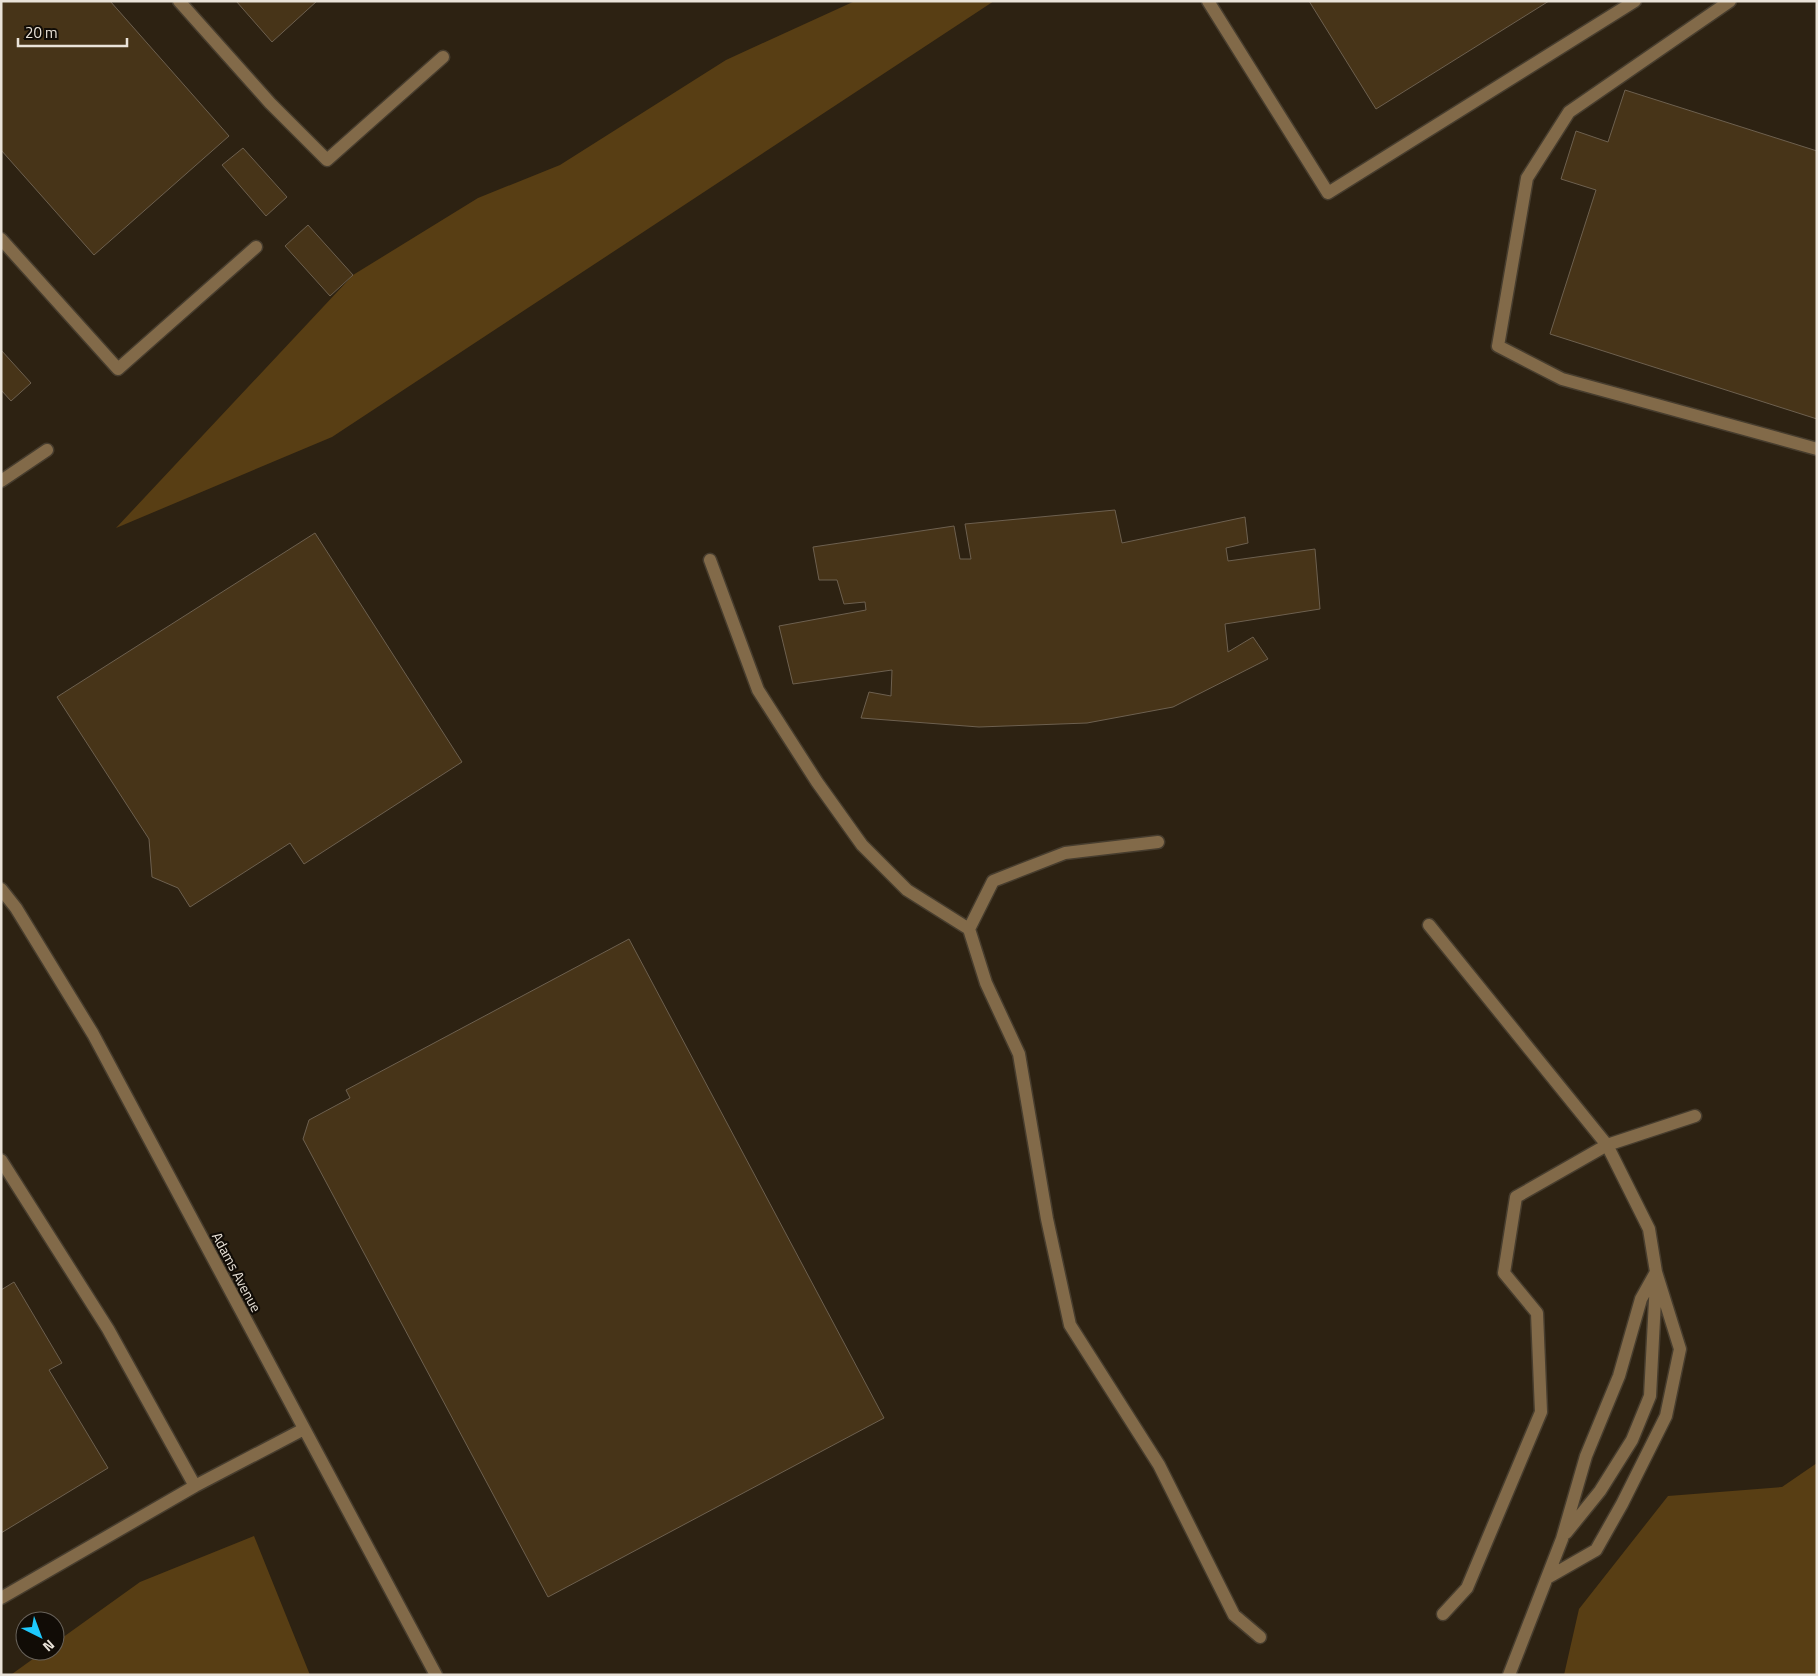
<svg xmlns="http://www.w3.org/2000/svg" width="1818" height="1676" font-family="'Titillium Web',sans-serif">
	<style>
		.green { fill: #583e14 }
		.building { fill: #473418; stroke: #6d604f }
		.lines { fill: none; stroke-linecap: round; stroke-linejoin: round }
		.minor-casing { stroke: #473d2e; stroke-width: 15 }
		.minor { stroke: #826a49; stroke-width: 12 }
		.labels { text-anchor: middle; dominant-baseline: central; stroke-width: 4.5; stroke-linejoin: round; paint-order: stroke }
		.street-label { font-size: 14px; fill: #eae3d9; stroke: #110c06 }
	</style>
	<rect width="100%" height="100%" fill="#2d2212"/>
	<!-- green -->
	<path class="green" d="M855,1h139l-662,436 -216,91 237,-253 125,-77 82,-33 166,-105z
		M1817,1463v212h-253l15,-66 89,-113 114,-9z
		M254,1536l56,139 -298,-1 32,-23h11v-8l85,-61z"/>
	<!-- building -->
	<path class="building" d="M1,1h109l119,135 -135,119 -93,-105z
		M236,1h81l-45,41z
		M1309,1h240l-173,108z
		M1625,90l192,61v268l-267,-85 46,-144 -35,-11 15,-48 32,11z
		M243,148l44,49 -21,19 -44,-51z
		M308,225l45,50 -23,21 -45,-50z
		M1,350l30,33 -20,18 -10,-11z
		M1115,510l7,33 123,-26 3,26 -22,5 2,13 87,-12 5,60 -95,15 3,28 25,-15 15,22 -95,48 -86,16 -108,4 -118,-9 8,-26 22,4 1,-26 -99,14 -14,-58 87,-16 -1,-8 -21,2 -7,-24h-18l-6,-33 141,-21 6,33h11l-6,-35z
		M315,533l147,229 -158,102 -14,-21 -100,64 -12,-19 -26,-11 -3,-38 -92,-142z
		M629,939l255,479 -336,179 -245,-458 6,-19 41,-22 -4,-8z
		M14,1282l48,81 -13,7 59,98 -107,65v-243z"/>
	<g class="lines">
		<!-- minor casing -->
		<g class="minor-casing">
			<path id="minor" d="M179,1l91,102 57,57 116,-103
				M1208,1l120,192 307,-192
				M1730,1l-161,111 -42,66 -29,168 64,33 255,70
				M1,239l117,130 138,-122
				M1,481l46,-31
				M710,560l48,130 59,92 45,63 45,45 62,39
				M1158,842l-93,11 -72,28 -24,48 17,54 33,71 28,165 23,106 89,140 75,150 26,22
				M1,889l15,19 77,126 343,641
				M1429,925l178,220 88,-29
				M1,1160l107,169 87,157
				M1566,1533l34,-42 32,-51 18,-44 6,-115
				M1,1598l194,-112 109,-57
				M1443,1614l24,-26 74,-176 -4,-99 -33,-40 12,-76 91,-52 42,84 7,43 24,77 -14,67 -44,88 -26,46 -49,28
				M1509,1675l53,-136 24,-83 33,-80 22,-77 15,-27"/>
		</g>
		<!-- minor -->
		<use href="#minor" class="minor"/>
	</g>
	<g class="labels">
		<!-- street labels -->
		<g class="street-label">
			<text transform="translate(237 1272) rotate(62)">Adams Avenue</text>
		</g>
	</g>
	<!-- border -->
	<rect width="1818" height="1676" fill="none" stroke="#eae3d9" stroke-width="5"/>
	<!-- north arrow -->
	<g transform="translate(40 1636) rotate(138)"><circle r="24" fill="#110c06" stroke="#68625a"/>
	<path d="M0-4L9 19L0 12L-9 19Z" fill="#1ec9fd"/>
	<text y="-8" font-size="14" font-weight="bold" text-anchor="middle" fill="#eae3d9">N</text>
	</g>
	<!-- scale -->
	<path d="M18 38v8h109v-8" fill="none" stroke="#eae3d9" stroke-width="2.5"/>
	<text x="25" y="38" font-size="15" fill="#eae3d9" stroke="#110c06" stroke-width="4" paint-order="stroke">20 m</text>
</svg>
